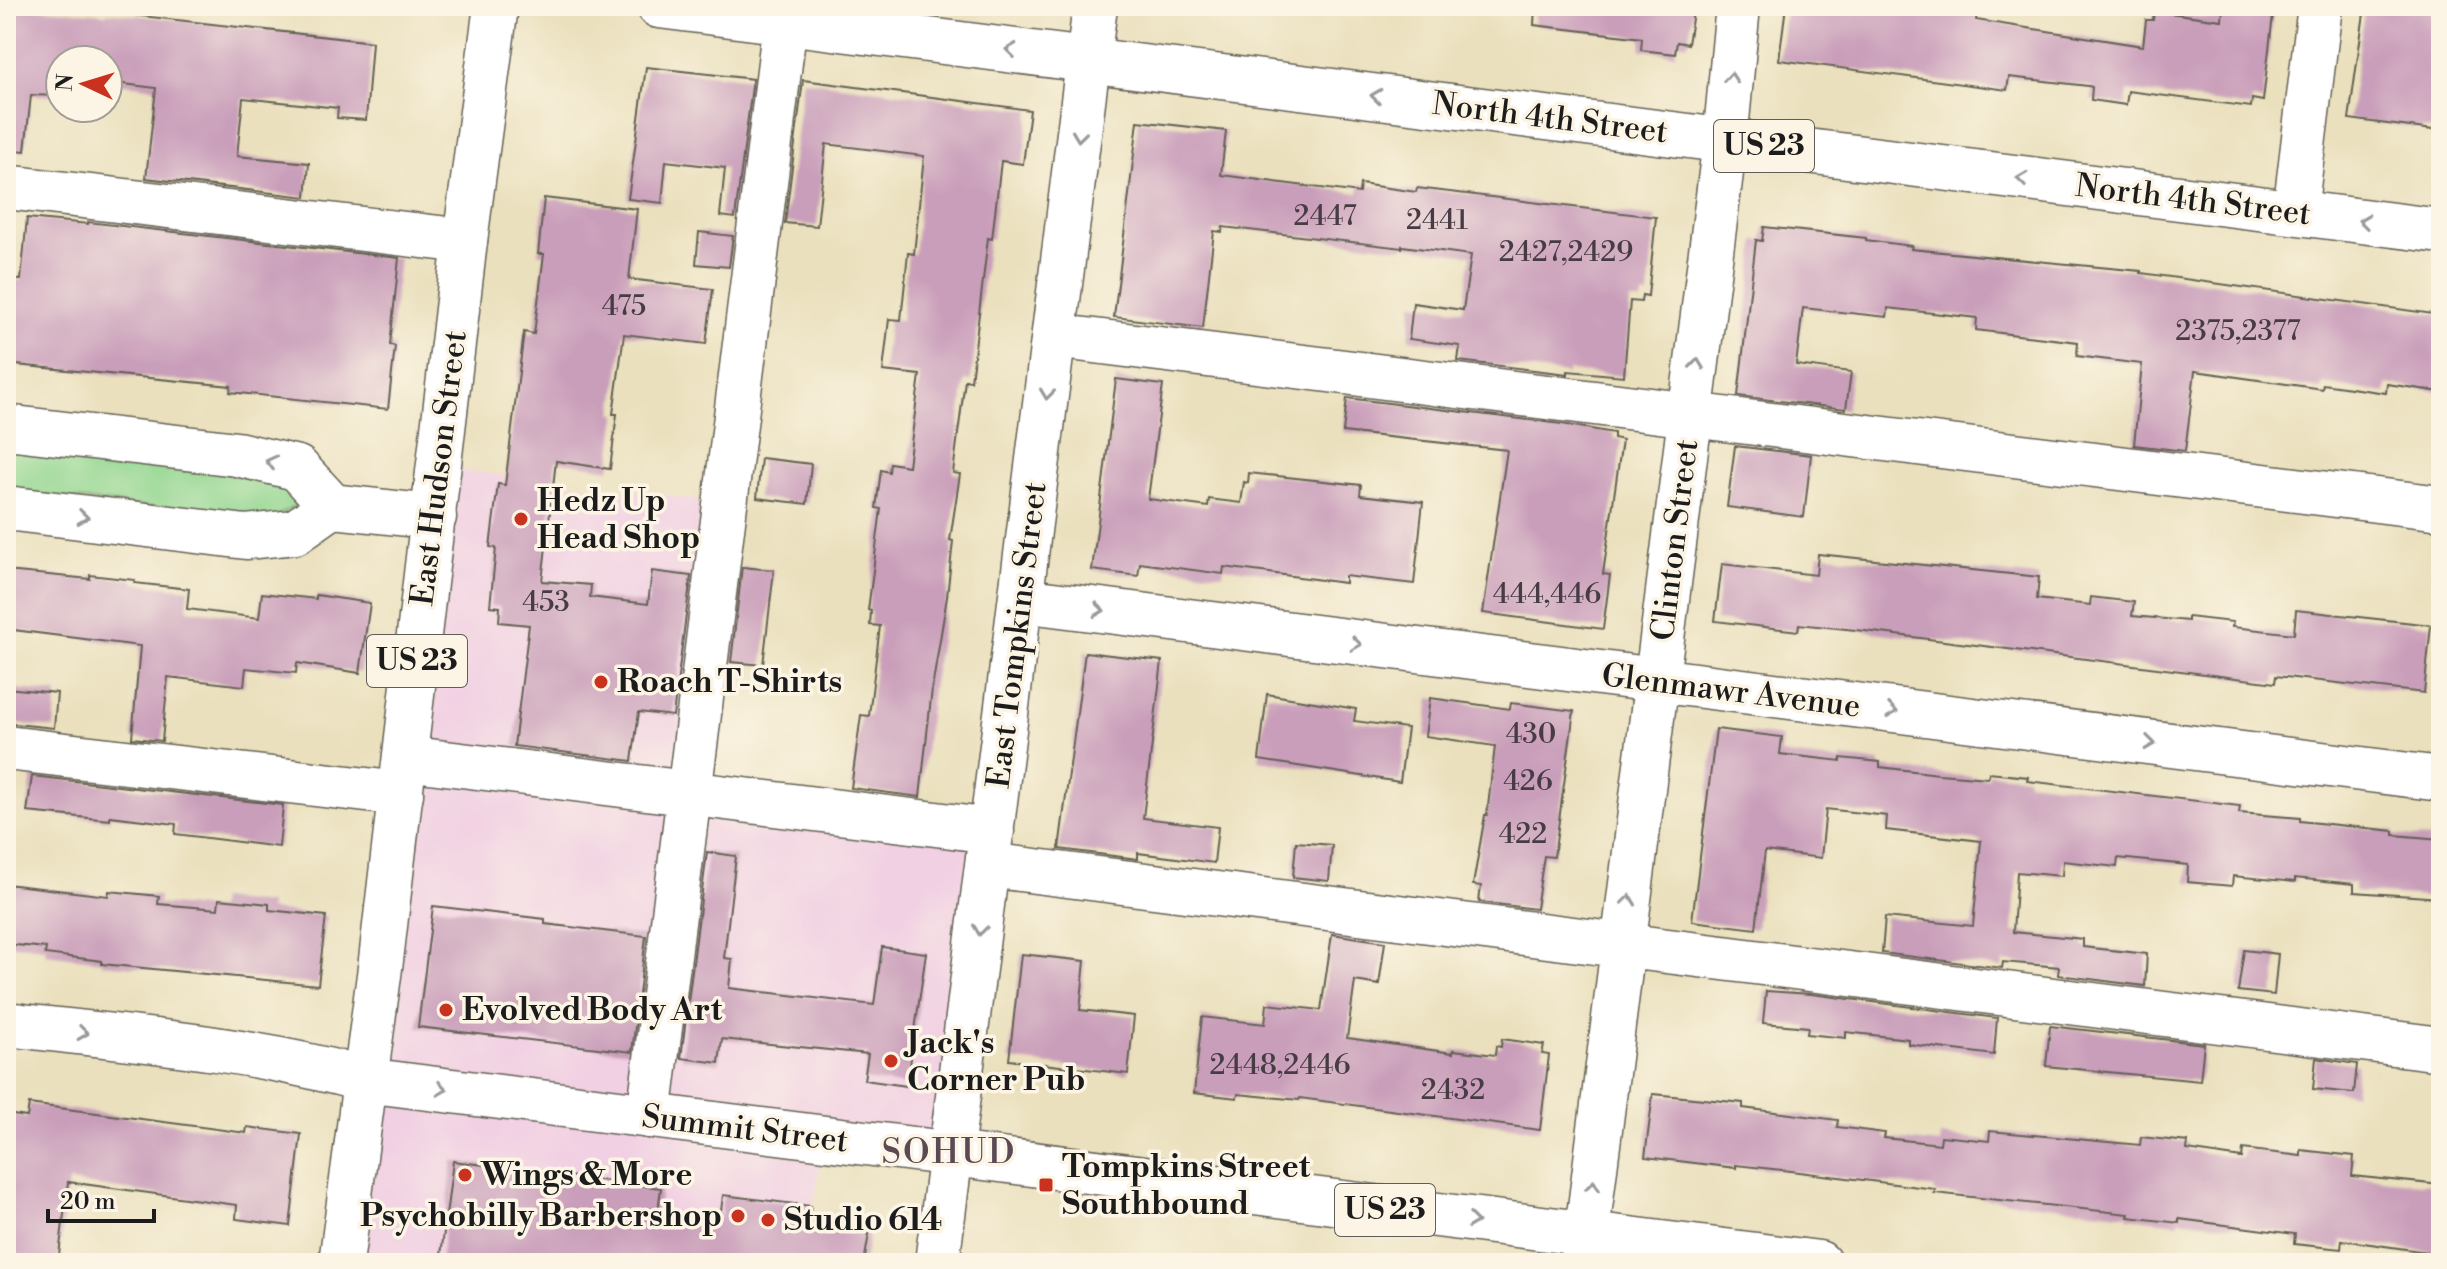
<svg xmlns="http://www.w3.org/2000/svg" width="2447" height="1269" font-family="'Libre Bodoni',serif">
	<style>
		.built { fill: #f1d0e3 }
		.green { fill: #91d68f; stroke: #567956; stroke-width: 2 }
		.building { fill: #c99eba }
		.lines { fill: none; stroke-linecap: round; stroke-linejoin: round }
		.minor-casing { stroke: #646154; stroke-width: 47 }
		.major-casing { stroke: #646154; stroke-width: 47 }
		.minor { stroke: #fff; stroke-width: 44 }
		.major { stroke: #fff; stroke-width: 44 }
		.oneway { stroke: #999 }
		.poi-dot { fill: #c8321e; stroke: #fcf5e5; stroke-width: 3 }
		.labels { text-anchor: middle; dominant-baseline: central; stroke-width: 7; stroke-linejoin: round; paint-order: stroke }
		.number-label { font-size: 28px; fill: #473c44 }
		.shield { fill: #fcf5e5; stroke: #5f5d58; stroke-width: 2 }
		.shield-label { font-size: 30px; font-weight: bold; fill: #1c1c1c }
		.street-label { font-size: 32px; fill: #1c1c1c; stroke: #fcf5e5 }
		.poi-label { font-size: 32px; font-weight: bold; fill: #1c1c1c; stroke: #fcf5e5; text-anchor: start }
		.neighbourhood-label { font-size: 34px; letter-spacing: 2px; fill: #594a53; stroke: #fcf5e5 }
	</style>
	<rect width="100%" height="100%" fill="#fcf5e5"/>
	<filter id="ink" filterUnits="userSpaceOnUse"><feTurbulence type="fractalNoise" baseFrequency=".0125" numOctaves="2"/><feDisplacementMap in="SourceGraphic" scale="16" xChannelSelector="R" yChannelSelector="G"/><feConvolveMatrix kernelMatrix="1 2 1 2 8 2 1 2 1" color-interpolation-filters="sRGB"/></filter>
	<filter id="wash" filterUnits="userSpaceOnUse"><feTurbulence type="fractalNoise" baseFrequency=".006" numOctaves="4" result="noise"/><feDisplacementMap in="SourceGraphic" scale="32" xChannelSelector="R" yChannelSelector="G"/><feGaussianBlur stdDeviation="1.8" result="paint"/><feColorMatrix in="noise" values="0 0 0 0 0 0 0 0 0 0 0 0 0 0 0 0 0 1.4 0 .05"/><feComposite in="paint" operator="in"/></filter>
	<g filter="url(#wash)">
		<rect width="100%" height="100%" fill="#eae0bd"/>
		<!-- built -->
		<path class="built" d="M440,468l285,35 -36,290 303,38 -41,324 -128,-16 -17,124h-469z"/>
		<!-- green -->
		<path class="green" d="M6,442l272,37c7,8 21,15 17,27l-24,14 -265,-28z"/>
		<g id="blocks">
			<!-- building -->
			<path class="building" d="M6,6l101,8v-2l265,30 -6,78 -29,-2 1,-10 -95,-10 -6,58 72,7 -3,34 -160,-19 10,-90 -48,-6v-22h-48v36l-29,-1 -6,56 -19,-2z
				M1535,6h159l-6,38 -11,-2 -2,12 -34,-4 1,-12 -108,-13z
				M1786,6h192l-2,14 167,26 3,-26h7l1,-9 68,9 1,-14h51l-11,95 -11,-2 -1,8 -123,-16 -2,14 -35,-5 1,-13 -4,-1 -79,-9 -2,13 -228,-30z
				M2365,6h76v125l-92,-12z
				M646,67l107,12 -18,139 -15,-2 5,-48 -59,-7 -4,42 -34,-4z
				M803,80l227,30 -7,54 -22,-3 -9,78 -4,-1 -17,143 -6,-1 -12,93 7,1 -10,66 3,1 -6,56 -15,92 -12,108 -69,-9 10,-73 8,1 11,-90 -10,-1 1,-14 -3,-1 13,-101 -5,-1 5,-38 8,2 1,-9 18,3 12,-91 -37,-4 6,-52 12,1 7,-67 6,1 10,-98 -98,-12 -9,82 -32,-3z
				M1138,121l88,10 -5,44 138,18 1,-9 56,8 1,-4 239,29 -8,79 -6,-1 -1,7 -11,-1 -6,75 -56,-5v3l-110,-13 2,-15 -51,-7 4,-36 50,7 8,-55 -69,-9v2l-179,-21 -1,5 -8,-1 -11,97 -89,-11z
				M544,198l93,11 -8,70 84,10 -7,55 -82,-10 -11,80h4l-7,55 -54,-8 -14,120 49,4 -1,12 58,7 4,-33 39,5 -18,140 -34,-4 -7,49 -118,-15 15,-121 -30,-3 1,-15 -10,-1 6,-58 -6,-1 8,-63 7,1 19,-153 10,2 10,-80h-6z
				M27,218l61,6v-2l311,36 -9,87 5,1 -7,63 -158,-17 1,-6 -225,-22v-85l15,1z
				M1764,227l102,11v2l46,6 -1,3 230,22v2l300,42v77l-54,-8 -1,9 -63,-9 -1,5 -127,-18 -10,80 -51,-6 8,-81 -65,-8 1,-14 -102,-12 1,-12 -89,-10 -1,9 -84,-9 -7,57 55,7 -5,37 -108,-13 18,-156 6,1z
				M699,232l34,4 -4,31 -33,-3z
				M1116,379l47,6 -15,114 60,8 1,-8 32,4 3,-21 4,1 1,-10 112,12 -1,10 63,7 -9,82 -69,-8v7l-121,-16 -1,7 -83,-11 -2,13 -46,-6z
				M1347,398l215,26 52,9v5l8,2 -19,134 7,1 -7,54 -120,-16 24,-163 -164,-18z
				M1735,446l76,9 -7,62 -77,-10z
				M761,458l50,6 -4,40 -50,-6z
				M1818,554l221,23 -2,22 53,6 1,-8 43,5 -2,14 56,5v-4l45,5 -1,5 62,7 2,-24 135,15 -7,68 -148,-17 -1,7 -410,-52 -66,-7 -1,7 -83,-10 7,-57 94,11z
				M742,567l32,3 -11,95 -32,-3z
				M6,571l84,8v-4l45,5 -1,3 55,6 -2,20 72,9 3,-25 54,6v-4l54,8 -10,70 -63,-10 -1,10 -50,-5 -2,18 -76,-9 -6,64 -30,-3 8,-92 -134,-17z
				M1085,652l77,9 -19,157 75,9 -4,36 -76,-10v6l-79,-10z
				M6,688l51,5 -3,35 -48,-5z
				M1267,694l89,15 -2,12 53,7 -7,54 -141,-22z
				M1430,698l80,11 1,-6 63,8 -20,146 -10,-1 -8,53 -57,-7 2,-16 -8,-1 12,-70h2l8,-69 -70,-10z
				M1716,729l66,8 -2,17 61,7v-3l39,4v5l59,7 49,4 1,-5 39,4 -1,4 213,25 -1,7 61,5v3l94,10v4l47,4v59l-87,-6v-8l-59,-6v4l-62,-6 -1,10 -45,-4 1,-17 -70,-7 -1,9 -54,-6 -1,15 -45,-4 -4,60 70,7v8l64,7 -2,32 -87,-11 1,-8 -56,-5 -1,6 -120,-15 3,-36 88,9 8,-85 -95,-11 1,-14 -61,-7 -5,49 -56,-7 -9,78 -64,-8z
				M32,776l251,29 -4,42 -104,-13 1,-10 -66,-8v4l-83,-8z
				M1296,842l36,3 -3,36 -36,-4z
				M707,852l29,4 -12,102 8,1 -3,29 145,17 8,-58 44,6 -19,133 -43,-6 4,-26 -146,-15 -3,24 -38,-5z
				M6,884l102,12 1,-5 50,5 -1,8 60,5 1,-10 50,5v6l57,6 -8,69 -216,-21v-3l-57,-7 1,-6 -40,-4z
				M433,906l112,13v5l101,12 -14,116 -214,-25z
				M1332,934l53,8 -6,43 -24,-4 -8,57 106,15v-3l42,5 1,-9 5,1 1,-8 42,6 -2,9 7,1 -9,75 -240,-32 -1,2 -61,-6 -1,4 -43,-5 8,-76 63,7 2,-20 54,6z
				M2244,950l34,4 -4,41 -36,-4z
				M1021,954l64,7 -5,49 54,6 -6,58 -119,-14z
				M1766,991l45,3 186,24 -3,37 -86,-11v-5l-62,-7v6l-39,-4 1,-7 -45,-4z
				M2050,1026l154,18 -4,37 -154,-15z
				M2316,1058l41,6 -3,29 -41,-4z
				M1653,1094l90,9v5l95,12 -1,7 48,6 -1,5 56,6 1,-8 48,5 1,-10 150,14 1,-8 47,5 -1,8 55,8 1,-9 58,7v-6l53,6 -2,20 89,9v69l-99,-14 -1,9 -47,-5 1,-10 -116,-15v4l-51,-6 1,-3 -195,-21 1,-4 -144,-18 -55,-6v3l-91,-11z
				M29,1104l217,29 1,-6 54,7 -11,92 -54,-7 1,-14 -169,-23 -10,81h-52v-149l21,3z
				M453,1161l208,27 -3,23 62,8 3,-24 88,11 -2,16 61,6 -6,35h-424z"/>
		</g>
	</g>
	<g filter="url(#ink)">
		<use href="#blocks" fill-opacity="0" stroke="#646154" stroke-width="2"/>
		<g class="lines">
			<!-- minor casing -->
			<g class="minor-casing">
				<path id="minor" d="M6,187l459,54
					M2295,212l25,-206
					M1054,336l1387,172
					M6,427l231,27 60,14 35,38
					M6,508l240,29 49,-5 37,-26 102,11
					M1021,600l1420,179
					M6,748l395,46
					M405,758l587,73
					M988,865l1453,184
					M6,1024c120,14 242,23 359,56
					M649,1116l136,-1094
					M937,1263l158,-1257
					M1583,1263l142,-1122 13,-135"/>
			</g>
			<!-- major casing -->
			<g class="major-casing">
				<path id="major" d="M659,6l1782,225
					M365,1080l1454,183
					M341,1263l40,-303 84,-719 31,-235"/>
			</g>
			<!-- minor -->
			<use href="#minor" class="minor"/>
			<!-- major -->
			<use href="#major" class="major"/>
		</g>
		<!-- one-way arrows -->
		<defs><path id="oneway-chevron" d="M-2-3.5L2.5 0L-2 3.5" fill="none" stroke-width="1.6" stroke-linecap="round" stroke-linejoin="round" transform="scale(2)"/></defs>
		<g class="oneway">
			<use href="#oneway-chevron" transform="translate(1011 50) rotate(-173)"/>
			<use href="#oneway-chevron" transform="translate(1731 78) rotate(-85)"/>
			<use href="#oneway-chevron" transform="translate(1376 96) rotate(-173)"/>
			<use href="#oneway-chevron" transform="translate(1079 136) rotate(97)"/>
			<use href="#oneway-chevron" transform="translate(2022 179) rotate(-173)"/>
			<use href="#oneway-chevron" transform="translate(2364 221) rotate(-173)"/>
			<use href="#oneway-chevron" transform="translate(1697 364) rotate(-83)"/>
			<use href="#oneway-chevron" transform="translate(1047 394) rotate(97)"/>
			<use href="#oneway-chevron" transform="translate(271 462) rotate(-167)"/>
			<use href="#oneway-chevron" transform="translate(83 517) rotate(7)"/>
			<use href="#oneway-chevron" transform="translate(1099 610) rotate(7)"/>
			<use href="#oneway-chevron" transform="translate(1356 644) rotate(7)"/>
			<use href="#oneway-chevron" transform="translate(1892 711) rotate(7)"/>
			<use href="#oneway-chevron" transform="translate(2150 743) rotate(7)"/>
			<use href="#oneway-chevron" transform="translate(1629 900) rotate(-83)"/>
			<use href="#oneway-chevron" transform="translate(980 930) rotate(97)"/>
			<use href="#oneway-chevron" transform="translate(83 1033) rotate(7)"/>
			<use href="#oneway-chevron" transform="translate(442 1089) rotate(7)"/>
			<use href="#oneway-chevron" transform="translate(1593 1186) rotate(-83)"/>
			<use href="#oneway-chevron" transform="translate(1473 1221) rotate(7)"/>
		</g>
	</g>
	<!-- markers -->
	<g class="poi-dot">
		<circle cx="521" cy="519" r="8"/>
		<circle cx="601" cy="682" r="8"/>
		<circle cx="446" cy="1010" r="8"/>
		<circle cx="891" cy="1061" r="8"/>
		<circle cx="465" cy="1175" r="8"/>
		<rect x="1038" y="1177" width="16" height="16" rx="4"/>
		<circle cx="738" cy="1216" r="8"/>
		<circle cx="768" cy="1220" r="8"/>
	</g>
	<g class="labels">
		<!-- number labels -->
		<g class="number-label">
			<text x="1325" y="216">2447</text>
			<text x="1437" y="220">2441</text>
			<text x="1566" y="252">2427,2429</text>
			<text x="624" y="306">475</text>
			<text x="2238" y="331">2375,2377</text>
			<text x="1547" y="594">444,446</text>
			<text x="546" y="602">453</text>
			<text x="1531" y="734">430</text>
			<text x="1528" y="781">426</text>
			<text x="1523" y="834">422</text>
			<text x="1280" y="1065">2448,2446</text>
			<text x="1453" y="1090">2432</text>
		</g>
		<!-- shield labels -->
		<g class="shield">
			<rect x="1714" y="120" width="100" height="52" rx="6"/>
			<rect x="367" y="635" width="100" height="52" rx="6"/>
			<rect x="1335" y="1184" width="100" height="52" rx="6"/>
		</g>
		<g class="shield-label">
			<text x="1764" y="146">US 23</text>
			<text x="417" y="661">US 23</text>
			<text x="1385" y="1210">US 23</text>
		</g>
		<!-- street labels -->
		<g class="street-label">
			<text transform="translate(1550 118) rotate(7)">North 4th Street</text>
			<text transform="translate(2193 200) rotate(7)">North 4th Street</text>
			<text transform="translate(439 468) rotate(-83)">East Hudson Street</text>
			<text transform="translate(1675 540) rotate(-83)">Clinton Street</text>
			<text transform="translate(1017 635) rotate(-83)">East Tompkins Street</text>
			<text transform="translate(1731 691) rotate(7)">Glenmawr Avenue</text>
			<text transform="translate(745 1129) rotate(7)">Summit Street</text>
		</g>
		<!-- poi labels -->
		<g class="poi-label">
			<text x="537" y="501">Hedz Up<tspan x="537" dy="37">Head Shop</tspan></text>
			<text x="617" y="682">Roach T-Shirts</text>
			<text x="462" y="1010">Evolved Body Art</text>
			<text x="907" y="1043">Jack's<tspan x="907" dy="37">Corner Pub</tspan></text>
			<text x="1062" y="1167">Tompkins Street<tspan x="1062" dy="37">Southbound</tspan></text>
			<text x="481" y="1175">Wings &amp; More</text>
			<text x="722" y="1216" text-anchor="end">Psychobilly Barbershop</text>
			<text x="784" y="1220">Studio 614</text>
		</g>
		<!-- neighbourhood labels -->
		<g class="neighbourhood-label">
			<text x="949" y="1153">SOHUD</text>
		</g>
	</g>
	<!-- margin -->
	<rect width="2447" height="1269" fill="none" stroke="#fcf5e5" stroke-width="32"/>
	<!-- north arrow -->
	<g transform="translate(84 84) rotate(274)"><circle r="38" fill="#fcf5e5" stroke="#a29e95" stroke-width="2"/>
	<path d="M0-6L14 30L0 20L-14 30Z" fill="#c8321e"/>
	<text y="-12" font-size="22" font-weight="bold" text-anchor="middle" fill="#1c1c1c">N</text>
	</g>
	<!-- scale -->
	<path d="M48 1209v12h106v-12" fill="none" stroke="#1c1c1c" stroke-width="4"/>
	<text x="60" y="1209" font-size="24" fill="#1c1c1c" stroke="#fcf5e5" stroke-width="6" paint-order="stroke">20 m</text>
</svg>
